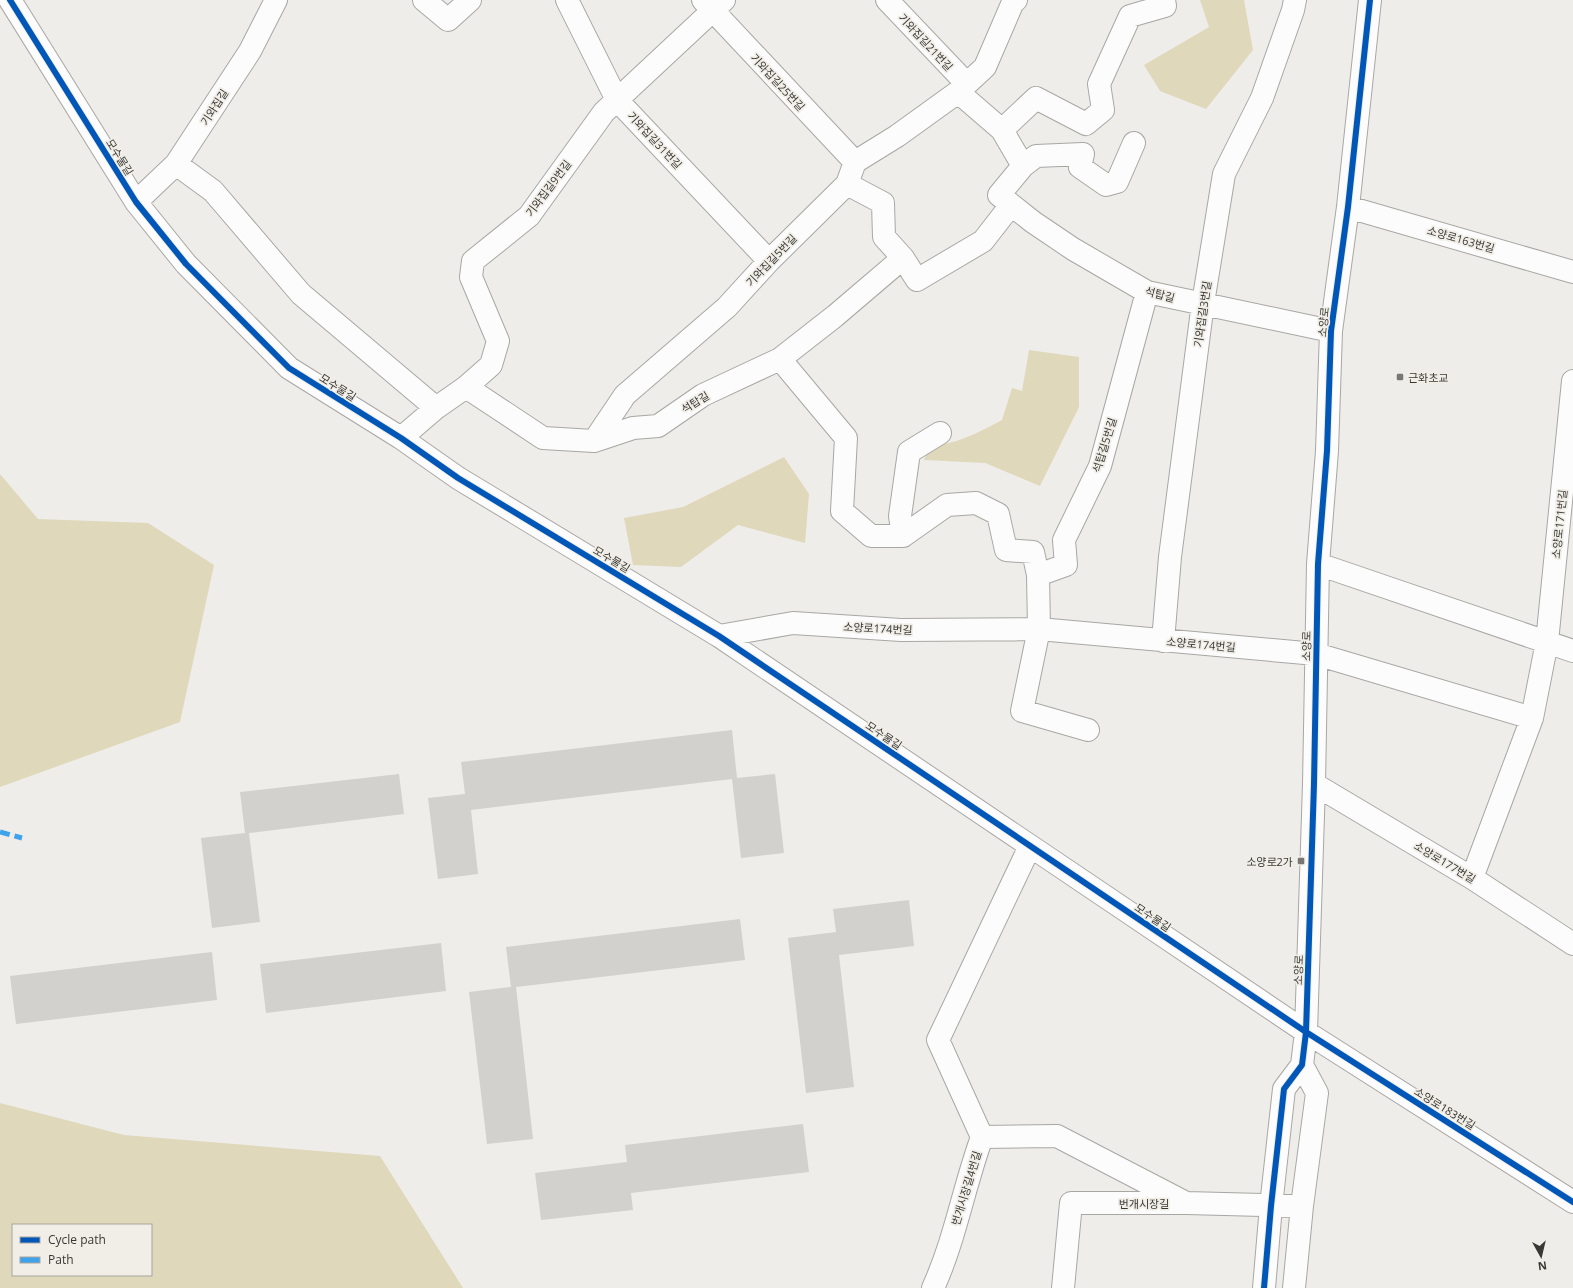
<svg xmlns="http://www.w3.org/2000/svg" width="1573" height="1288" font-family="'Open Sans','Noto Sans KR',sans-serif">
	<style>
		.green { fill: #e0d8bb; fill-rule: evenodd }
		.building { fill: #d2d1ce }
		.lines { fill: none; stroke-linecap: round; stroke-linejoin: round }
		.minor-casing { stroke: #a8a7a4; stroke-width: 24 }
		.minor { stroke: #fcfcfc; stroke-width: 22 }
		.quiet { stroke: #3fa3eb; stroke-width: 5; stroke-dasharray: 10 5; stroke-linecap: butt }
		.cycleway-casing { stroke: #f0eee7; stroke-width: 8 }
		.cycleway { stroke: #0057b8; stroke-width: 6 }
		.poi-dot { fill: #787774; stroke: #f0eee7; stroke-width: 1.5 }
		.labels { text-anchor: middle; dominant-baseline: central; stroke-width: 3.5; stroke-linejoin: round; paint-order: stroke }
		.street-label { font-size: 11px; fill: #393835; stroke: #f0eee7 }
		.poi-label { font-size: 11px; fill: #393835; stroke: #f0eee7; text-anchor: start }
	</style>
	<rect width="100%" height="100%" fill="#eeede9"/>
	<!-- green -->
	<path class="green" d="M1200,0h44l9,50 -47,59 -46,-18 -16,-26 65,-38z
		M1029,350l50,7v50l-39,79 -55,-23 -61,-3 5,-13c29,-4 47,-13 73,-27l10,-32 10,3z
		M784,457l25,37 -4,49 -67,-18 -57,42 -48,-2 -9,-47 59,-11z
		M0,474l38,45 110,4 66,42 -34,157 -180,65z
		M0,1103l124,32 256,21 83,132h-463zM13,1225h138v50h-138z"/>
	<!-- building -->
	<path class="building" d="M732,730l5,48 38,-4 9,79 -43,5 -9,-79 -261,31 7,64 -40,5 -10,-81 37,-4 -4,-32z
		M399,774l5,40 -155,19 11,89 -48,6 -11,-90 44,-5 -5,-41z
		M909,900l5,46 -75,9 15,132 -48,6 -18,-155 48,-6 -3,-23z
		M740,919l5,41 -229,27 17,152 -46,5 -18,-152 42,-5 -5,-40z
		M441,943l5,48 -180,22 -6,-49z
		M212,952l5,48 -201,24 -6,-48z
		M803,1124l6,48 -178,21 2,17 -92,10 -6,-47 92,-11 -2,-17z"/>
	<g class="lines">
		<!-- minor casing -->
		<g class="minor-casing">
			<path id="minor" d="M10,0l126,202 50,62 103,104 112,70 57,40 261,158 587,396 267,170
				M424,0l24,20 22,-20
				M567,0l50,100 152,161
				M703,0l152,162
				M887,0l79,83
				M958,92l44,38 21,36
				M1002,130l34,-32 50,26 17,-14 -4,-26 31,-68 35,-10 -1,-6
				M1134,143l-17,39 -11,3 -26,-18 3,-13 -47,2 -13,10 -24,29 34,27 40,27 74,43 184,39
				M176,164l37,27 88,103 135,114
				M847,184l36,19 1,34 19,21 14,22 66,-39 28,-36
				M136,202l40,-38 74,-113 26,-51
				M1348,207l225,65
				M780,359l66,79 -4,73 29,25h32l44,-31 29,-2 22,11 8,36 27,2 5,23 28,-10 -2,-25 36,-74 47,-174
				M466,387l77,51 51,3 39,-13 25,-2 45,-31 77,-36 55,-43 68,-58
				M401,438l35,-30 30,-21 25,-22 7,-24 -27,-64 2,-16 56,-45 75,-104 120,-112
				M594,441l31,-46 102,-88 42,-46 78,-77 8,-22 42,-26 61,-44 27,-25 28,-65 3,-2
				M903,536l-3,-20 9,-64 31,-19
				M1318,564l255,87
				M1038,575l1,54 -17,82 66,19
				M719,636l74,-13 108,7 138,-1 277,25 216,64
				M1163,641l7,-84 33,-254 21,-129 38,-76 31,-88 2,-10
				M1314,784l158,94 101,66
				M1472,878l60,-160 15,-76 26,-261
				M982,1137l-44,-97 92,-194
				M933,1288c22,-48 31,-102 49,-151l75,-1 129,67
				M1063,1288l8,-85h115l116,3
				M1264,1288l7,-82 13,-117 18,-24 4,-33 8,-248 4,-220 9,-113 4,-120 17,-124 22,-207
				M1294,1288l8,-82 15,-113 -15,-28"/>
		</g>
		<!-- minor -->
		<use href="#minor" class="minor"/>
		<!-- quiet -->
		<path class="quiet" d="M0,832l22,6"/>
		<!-- cycleway casing -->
		<g class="cycleway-casing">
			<path id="cycleway" d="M10,0l126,202 50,62 103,104 112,70 57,40 261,158 587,396 267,170
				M1264,1288l7,-82 13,-117 18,-24 4,-33 8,-248 4,-220 9,-113 4,-120 17,-124 22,-207"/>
		</g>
		<!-- cycleway -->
		<use href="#cycleway" class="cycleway"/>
	</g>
	<!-- markers -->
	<g class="poi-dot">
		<rect x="1396" y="373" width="8" height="8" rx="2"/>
		<rect x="1297" y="857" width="8" height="8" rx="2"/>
	</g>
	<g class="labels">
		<!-- street labels -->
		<g class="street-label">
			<text transform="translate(926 42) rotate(47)">기와집길21번길</text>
			<text transform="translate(778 82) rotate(47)">기와집길25번길</text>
			<text transform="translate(214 107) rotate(-57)">기와집길</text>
			<text transform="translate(655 140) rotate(47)">기와집길31번길</text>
			<text transform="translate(120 157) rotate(58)">모수물길</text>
			<text transform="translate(548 188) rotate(-53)">기와집길9번길</text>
			<text transform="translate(1461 239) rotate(16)">소양로163번길</text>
			<text transform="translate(771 260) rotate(-46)">기와집길5번길</text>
			<text transform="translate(1160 294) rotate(15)">석탑길</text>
			<text transform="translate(1202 314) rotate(-82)">기와집길3번길</text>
			<text transform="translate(1323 322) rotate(-84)">소양로</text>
			<text transform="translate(338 387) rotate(32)">모수물길</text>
			<text transform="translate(695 402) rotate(-32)">석탑길</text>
			<text transform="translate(1104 445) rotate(-73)">석탑길5번길</text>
			<text transform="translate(1559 524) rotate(-84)">소양로171번길</text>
			<text transform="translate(612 559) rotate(31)">모수물길</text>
			<text transform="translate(878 628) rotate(3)">소양로174번길</text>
			<text transform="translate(1201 644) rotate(5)">소양로174번길</text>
			<text transform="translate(1306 646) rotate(-89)">소양로</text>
			<text transform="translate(884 735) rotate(34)">모수물길</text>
			<text transform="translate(1445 862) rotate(31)">소양로177번길</text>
			<text transform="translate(1153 917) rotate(34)">모수물길</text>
			<text transform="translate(1298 970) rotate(-88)">소양로</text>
			<text transform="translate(1445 1108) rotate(32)">소양로183번길</text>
			<text transform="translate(966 1188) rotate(-73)">번개시장길4번길</text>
			<text x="1144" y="1203">번개시장길</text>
		</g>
		<!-- poi labels -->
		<g class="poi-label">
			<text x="1408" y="377">근화초교</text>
			<text x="1293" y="861" text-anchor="end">소양로2가</text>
		</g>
	</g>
	<!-- legend -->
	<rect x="12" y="1224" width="140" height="52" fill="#f0eee7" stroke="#a7a5a0"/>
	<rect x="20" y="1237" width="20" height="6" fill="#0057b8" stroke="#a7a5a0"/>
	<text x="48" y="1244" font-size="12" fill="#393835">Cycle path</text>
	<rect x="20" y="1257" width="20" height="6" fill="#3fa3eb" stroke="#a7a5a0"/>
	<text x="48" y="1264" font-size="12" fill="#393835">Path</text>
	<!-- north arrow -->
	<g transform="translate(1541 1256) rotate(172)" stroke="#f0eee7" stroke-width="3" paint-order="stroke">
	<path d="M0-3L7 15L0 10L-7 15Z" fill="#393835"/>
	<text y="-6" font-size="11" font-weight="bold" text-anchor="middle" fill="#393835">N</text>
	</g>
</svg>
